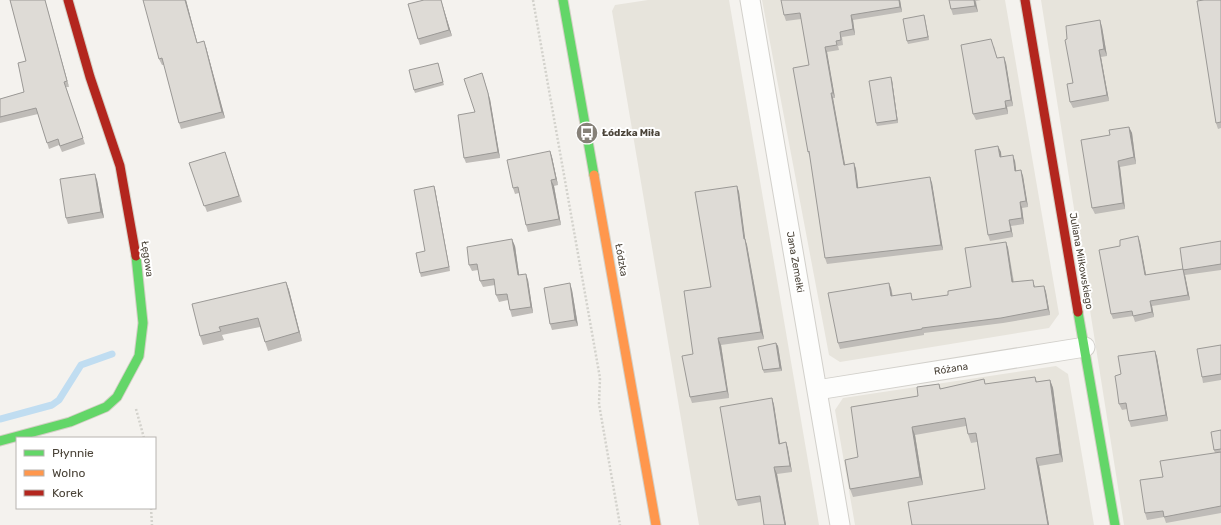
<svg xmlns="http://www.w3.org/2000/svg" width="1221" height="525" font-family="Rubik,sans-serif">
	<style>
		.residential { fill: #e7e4dc }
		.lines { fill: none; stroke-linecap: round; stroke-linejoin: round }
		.stream { stroke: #c0ddf1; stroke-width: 7 }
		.street-casing { stroke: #d2d0cb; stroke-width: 21 }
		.fast-casing { stroke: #d3cfc5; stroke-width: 11 }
		.slow-casing { stroke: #d3cfc5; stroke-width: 11 }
		.jam-casing { stroke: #d3cfc5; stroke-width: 11 }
		.path { stroke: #d3d2cc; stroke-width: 2.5; stroke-dasharray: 2 2; stroke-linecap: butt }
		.street { stroke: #fdfdfc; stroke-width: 19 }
		.fast { stroke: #63d668; stroke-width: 9 }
		.slow { stroke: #ff974d; stroke-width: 9 }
		.jam { stroke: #b3261e; stroke-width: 9 }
		.wall { fill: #bfbcb8 }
		.shaded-wall { fill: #9b9996 }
		.building { fill: #dedbd6; stroke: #9b9996 }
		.labels { text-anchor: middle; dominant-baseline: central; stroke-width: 4; stroke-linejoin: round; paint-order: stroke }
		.poi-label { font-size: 10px; font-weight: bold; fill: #4b4439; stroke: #fff; text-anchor: start }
		.street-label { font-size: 10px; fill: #4b4439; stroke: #fff }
	</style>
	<rect width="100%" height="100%" fill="#f4f2ee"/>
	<!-- residential -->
	<path class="residential" d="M648,0h81l90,525h-120l-87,-514 3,-6z
		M762,0h243l54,314 -10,14 -209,34 -11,-7z
		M1041,0h180v525h-97z
		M1056,366l12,8 26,151h-239l-20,-115 8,-12z"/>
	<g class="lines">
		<!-- stream -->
		<path class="stream" d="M0,419l52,-14 7,-5 22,-35 31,-11"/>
		<!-- street casing -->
		<g class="street-casing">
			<path id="street" d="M750,0l90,525
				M817,390l268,-43"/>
		</g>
		<!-- fast casing -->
		<g class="fast-casing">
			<path id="fast" d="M563,0l31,175
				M1078,312l37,213
				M0,441l70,-19 36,-15 11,-10 22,-41 4,-33 -7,-67"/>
		</g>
		<!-- slow casing -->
		<g class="slow-casing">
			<path id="slow" d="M594,175l62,350"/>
		</g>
		<!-- jam casing -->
		<g class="jam-casing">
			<path id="jam" d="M68,0l22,77 30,89 16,90
				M1025,0l53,312"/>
		</g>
		<!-- path -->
		<path class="path" d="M533,0l67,378 -1,26 21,121
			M136,409l8,29
			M151,508l1,17"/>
		<!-- street -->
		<use href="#street" class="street"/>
		<!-- fast -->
		<use href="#fast" class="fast"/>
		<!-- slow -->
		<use href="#slow" class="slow"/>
		<!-- jam -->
		<use href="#jam" class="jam"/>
	</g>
	<!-- wall -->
	<path class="wall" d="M10,0h35l24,87h-3l19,57 -23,8 -3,-7 -10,4 -11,-35 -38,9v-24l24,-7 2,-31z
		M186,0l11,43 9,4 19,71 -44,11 -2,-6 -15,-58h-2l-3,-6z
		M424,0h17l11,36 -32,9 -2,-6z
		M900,0l2,12 -49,8 2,15 -13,2 1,8 -5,1 1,4 -12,2 8,46h-2l12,67 9,-2 2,6 2,19 74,-5 11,67 -116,14 -2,-6 -15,-101 -2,-5 1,-87 -8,-46 -15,2 -2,-6z
		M949,0h32l-5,1 2,11 -25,3 -2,-6z
		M1221,0v128l-3,1 -2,-6z
		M924,15l5,25 -21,4 -1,-3z
		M1102,27l5,29 -6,1 8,44 -36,7 -3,-6 3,-19 -6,-44z
		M994,46l3,12 9,5 7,43 -6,1 1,7 -32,6 -3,-6z
		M438,63l6,22 -29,8 -1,-3z
		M892,80l6,43 -21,3 -1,-3z
		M490,99l10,59 -34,5 -2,-5 11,-46z
		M1129,127l3,6 4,31 -16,3 5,42 -30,5 -3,-6 18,-73z
		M550,151l2,6 6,28 -4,1 7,39 -33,7 -2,-7 -7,-32 -4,1 -2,-6z
		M225,152l17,50 -35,10 -18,-49z
		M1001,152v5l14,4 1,10 7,5 5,31 -6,1 2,16 -13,2 2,11 -23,4 -2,-6z
		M97,180l7,38 -36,6 -2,-6z
		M434,186l1,3 15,82 -29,6 -1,-4 5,-22z
		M737,186l2,6 6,47 2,6 17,94 -43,6 8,53 -37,5 -2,-6 3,-43z
		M1221,241v29l-36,5 -2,-5z
		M1006,242l2,6 6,34 21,3v2l9,-1 2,6 4,23 -47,8 -79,10v2l-84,14 -2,-6 53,-55 2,8 20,4 35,-5 23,-8z
		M1140,242l6,33h39l5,25 -38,6 2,11 -19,5 -2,-6 -20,3 -2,-5 9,-68z
		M515,246l4,29 9,5 5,33 -21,4 -2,-7 -2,-10 -9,2 -3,-7 -1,-10 -12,2 -3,-6 -2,-11 -6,1 -3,-6z
		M286,282l3,8 13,51 -34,10 -8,-24 -38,8 2,5 -21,5 -3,-9z
		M572,290l6,36 -26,4 -2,-6z
		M776,343l2,3 4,25 -18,2 -1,-3z
		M1221,345v35l-18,3 -1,-6z
		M1155,351l2,6 11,64 -37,6 -2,-6 -2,-12 -5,1 -3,-6 2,-30z
		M1035,377l2,5 13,-2 3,8 10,74 -24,4 10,59h-137l73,-36 -8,-47 -6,1 -3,-9 -2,-8 -51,9 8,50 -70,12 -3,-8 8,-32 60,-61 21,-12 2,5 43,-10 1,5z
		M772,398l2,7 6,38 6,-1 2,7 4,23 -15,2 9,51h-22l-3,-23 -23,4 -2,-6z
		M1221,430v83l-55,10 -2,-6 -17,3 -2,-7 18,-36 52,-24 -1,-3z"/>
	<!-- shaded-wall -->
	<path class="shaded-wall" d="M45,0l24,87 -2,-6z
		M185,0h1l13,49 -2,-6z
		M441,0l11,36 -3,-6z
		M899,0h1l2,12 -2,-5z
		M974,0h1l3,12 -3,-6z
		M851,15l2,5 2,15 -2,-6z
		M924,15l1,4 4,21 -1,-3z
		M1100,20l2,7 5,29 -3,-7z
		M204,41l2,6 19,71 -3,-6z
		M825,47l2,5 8,46 -2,-5z
		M1099,50l2,7 8,44 -2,-6z
		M1004,57l2,6 7,43 -2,-6z
		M482,73l8,26 10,59 -2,-6z
		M891,77l1,3 6,43 -1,-3z
		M831,93l2,5 13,72 -2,-5z
		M1005,101l2,6 1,7 -2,-6z
		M1129,127l3,6 4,31 -2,-7z
		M998,146l3,6 1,11 -2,-6z
		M550,151l2,6 6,28 -2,-6z
		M1013,155l2,6 2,16 -2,-6z
		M1118,161l2,6 5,42 -2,-6z
		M854,163l2,6 3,25 -2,-6z
		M1021,170l2,6 5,31 -2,-6z
		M95,174l2,6 7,38 -3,-6z
		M930,177l2,6 11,67 -2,-5z
		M551,180l3,6 7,39 -2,-6z
		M434,186l1,3 15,82 -1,-4z
		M737,186l2,6 7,53 -2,-6z
		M1020,202l2,6 2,16 -2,-6z
		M1009,220l2,6 2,11 -2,-6z
		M1138,236l2,6 7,38 -2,-5z
		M512,239l3,7 5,35 -2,-6z
		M745,239l2,6 17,94 -3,-7z
		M1006,242l2,6 6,40 -2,-6z
		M1183,269l2,6 5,25 -2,-5z
		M526,274l2,6 5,33 -2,-6z
		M286,282l3,8 13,51 -3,-9z
		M570,283l2,7 6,36 -3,-6z
		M889,283l2,5 2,14 -2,-6z
		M1044,286l2,6 4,23 -2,-6z
		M1150,301l2,5 2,11 -2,-5z
		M718,338l3,7 8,53 -2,-7z
		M776,343l2,3 4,25 -2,-3z
		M1155,351l2,6 11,64 -2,-6z
		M1050,380l3,8 10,74 -3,-8z
		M772,398l2,7 7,45 -2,-6z
		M912,427l3,8 8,50 -3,-8z
		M786,442l2,7 4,23 -2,-6z
		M1036,458l3,8 10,59h-1z
		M774,467l3,7 9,51h-1z"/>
	<!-- building -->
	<path class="building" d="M10,0h35l22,81 -3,1 19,56 -23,8 -2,-7 -11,4 -11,-35 -36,9v-18l24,-7 -6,-29 8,-2z
		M143,0h42l12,43 7,-2 18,71 -43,11 -17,-65 -3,1z
		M424,0h17l8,30 -31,9 -10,-35z
		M781,0h118l1,7 -49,8 2,14 -13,3 1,8 -5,1 1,4 -12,2 8,46h-2l13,72 10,-2 3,25 73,-11 11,68 -116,13 -16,-107 -1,1 -15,-84 16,-3 -9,-52 -16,2z
		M949,0h25l1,6 -24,3z
		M1204,0h17v122l-5,1 -19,-122z
		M924,15l4,22 -21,4 -4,-22z
		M1100,20l4,29 -5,1 8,45 -37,7 -3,-18 6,-1 -8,-43 2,-1 -1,-13z
		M991,39l6,19 7,-1 7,43 -6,1 1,7 -33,6 -12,-69z
		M438,63l5,19 -29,8 -5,-20z
		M482,73l6,20 10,59 -34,6 -6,-43 17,-3 -11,-33z
		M891,77l6,43 -21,3 -7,-42z
		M1129,127l5,30 -16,4 5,42 -31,5 -11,-68 29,-5 -1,-5z
		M998,146l2,11 13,-2 2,16 6,-1 5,31 -6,1 2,16 -13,2 2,11 -23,4 -13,-85z
		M550,151l6,28 -5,1 8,39 -33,6 -8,-38 -5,1 -6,-28z
		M225,152l14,44 -35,10 -15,-43z
		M95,174l6,38 -35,6 -6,-39z
		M434,186l15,81 -29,6 -4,-20 9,-2 -11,-61z
		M737,186l7,53h1l16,93 -43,6 9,53 -37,6 -8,-41 11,-2 -9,-63 27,-4 -16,-95z
		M1138,236l7,39 38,-6 5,26 -38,6 2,11 -19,4 -1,-5 -21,3 -12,-64 21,-4v-6z
		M512,239l6,36 8,-1 5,33 -21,3 -3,-16 -11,1 -2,-16 -14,2 -3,-17 -8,1 -2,-18z
		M1221,241v23l-38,6 -3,-22z
		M1006,242l6,40 21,-2 1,7 10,-1 4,23 -47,9 -79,10v1l-84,14 -10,-50 61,-10 2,13 20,-3 1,7 36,-5v-4l23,-4 -6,-39z
		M286,282l13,50 -34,10 -7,-24 -39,9 2,4 -21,5 -8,-32z
		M570,283l5,37 -25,4 -6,-36z
		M776,343l4,25 -17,2 -5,-23z
		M1221,345v29l-19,3 -5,-28z
		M1155,351l11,64 -37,6 -3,-18 -7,1 -2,-15 -2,-13 6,-2 -3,-18z
		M1035,377l1,5 14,-2 10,74 -24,4 12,67h-136l-4,-23 77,-13 -9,-56 -8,1 -3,-16 -53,9 8,50 -70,12 -5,-29 13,-3 -7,-50 67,-11 -1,-9 22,-3 1,5 44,-10 1,5z
		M772,398l7,46 7,-2 4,24 -16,1 11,58h-21l-4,-29 -24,4 -16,-93z
		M1221,430v19l-7,1 -3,-18z
		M1221,452v54l-57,11 -1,-6 -18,2 -5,-33 23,-3 -3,-16z"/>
	<!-- icons -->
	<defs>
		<g id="bus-disc" transform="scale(1.15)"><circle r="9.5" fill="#868178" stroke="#fff"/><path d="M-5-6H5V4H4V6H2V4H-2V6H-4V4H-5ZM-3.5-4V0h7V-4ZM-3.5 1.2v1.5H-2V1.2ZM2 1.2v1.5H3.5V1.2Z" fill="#fff"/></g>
	</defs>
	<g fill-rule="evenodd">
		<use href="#bus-disc" x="587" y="133"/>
	</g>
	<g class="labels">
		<!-- poi labels -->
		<g class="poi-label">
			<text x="602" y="133">Łódzka Miła</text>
		</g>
		<!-- street labels -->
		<g class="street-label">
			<text transform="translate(147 259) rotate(82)">Łęgowa</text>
			<text transform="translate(621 260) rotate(80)">Łódzka</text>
			<text transform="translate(1081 261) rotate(80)">Juliana Miłkowskiego</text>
			<text transform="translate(795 262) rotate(80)">Jana Zemełki</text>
			<text transform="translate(951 369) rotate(-9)">Różana</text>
		</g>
	</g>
	<!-- legend -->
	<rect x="16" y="437" width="140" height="72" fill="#ffffff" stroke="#b7b4b0"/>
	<rect x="24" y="450" width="20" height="6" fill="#63d668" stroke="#b7b4b0"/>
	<text x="52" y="457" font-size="12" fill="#4b4439">Płynnie</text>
	<rect x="24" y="470" width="20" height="6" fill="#ff974d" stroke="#b7b4b0"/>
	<text x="52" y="477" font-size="12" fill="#4b4439">Wolno</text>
	<rect x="24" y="490" width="20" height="6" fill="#b3261e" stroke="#b7b4b0"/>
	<text x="52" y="497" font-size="12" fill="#4b4439">Korek</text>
</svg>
